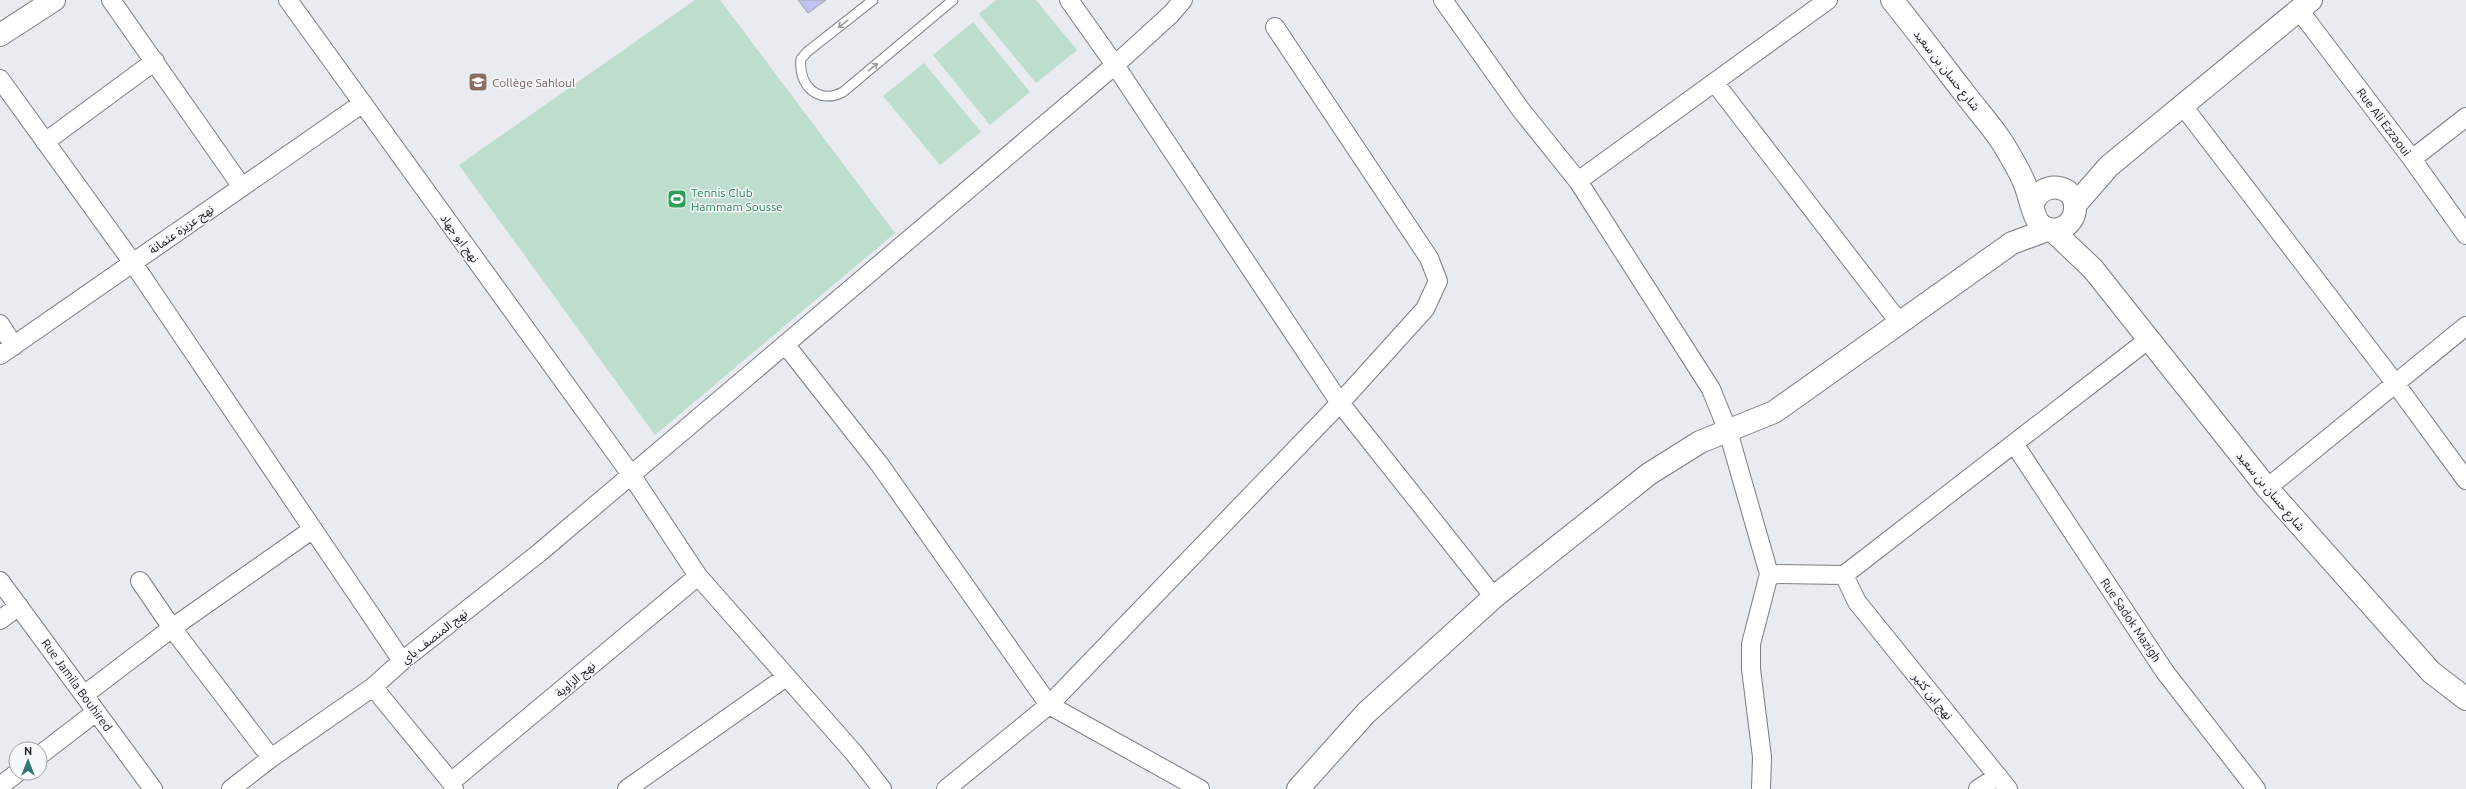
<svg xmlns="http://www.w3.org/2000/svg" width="2466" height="789" font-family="Ubuntu,'Noto Sans Arabic',sans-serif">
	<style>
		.green { fill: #bdddcd }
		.building { fill: #c0c2ef; stroke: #a3a3a7 }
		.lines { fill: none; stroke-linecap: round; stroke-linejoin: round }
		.lane-casing { stroke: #7b7d81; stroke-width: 11 }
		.street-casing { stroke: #7b7d81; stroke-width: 20 }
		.secondary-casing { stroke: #7b7d81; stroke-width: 24 }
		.lane { stroke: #fff; stroke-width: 9 }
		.street { stroke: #fff; stroke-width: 18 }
		.secondary { stroke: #fff; stroke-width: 22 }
		.oneway { stroke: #999a9a }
		.labels { text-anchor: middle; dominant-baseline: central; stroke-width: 3; stroke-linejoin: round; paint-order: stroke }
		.street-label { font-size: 12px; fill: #1d1e1f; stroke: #f5f8fc }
		.education-label { font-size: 12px; fill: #785e54; stroke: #f5f8fc; text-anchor: start }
		.leisure-label { font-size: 12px; fill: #27864d; stroke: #f5f8fc; text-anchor: start }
	</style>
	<rect width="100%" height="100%" fill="#e8ebef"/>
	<!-- green -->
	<path class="green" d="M695,0h25l175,233 -240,202 -196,-270z
		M996,0h40l41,50 -41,33 -57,-69z
		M973,22l57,70 -40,33 -57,-70z
		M924,63l57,69 -41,33 -57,-69z"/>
	<!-- building -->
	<path class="building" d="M798,0h28l-18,13z"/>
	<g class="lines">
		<!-- lane casing -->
		<g class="lane-casing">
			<path id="lane" d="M873,0l-66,52 -6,7c-3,26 17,46 42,33l110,-92"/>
		</g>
		<!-- street casing -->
		<g class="street-casing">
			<path id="street" d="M111,0l131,187
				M288,0l344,476 66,100 156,177 28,36
				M1183,0l-12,14 -56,51 225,338 154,194
				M1443,0l78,110 57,71 133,208 17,42 41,143 -18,70v25l11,88 -1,32
				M2299,10l113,149 54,76
				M0,79l133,184 269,398
				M1715,83l184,239
				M2183,106l212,277 71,97
				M45,142l110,-81
				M2412,159l54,-42
				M1578,181l250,-181
				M0,324l14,22
				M785,344l95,121 169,240 151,84
				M0,355l363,-252
				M2015,445l150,227 91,117
				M2267,488l199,-162
				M1769,574l75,1
				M0,581l153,208
				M140,581l32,47 99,130
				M0,620l19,-14
				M373,687l78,95 3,7
				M84,695l88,-67 141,-99
				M40,755l56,-43
				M451,782l247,-206
				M0,786l17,-13
				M231,789l40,-31 102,-71 29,-26 137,-108 576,-488 -46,-65
				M627,789l159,-112
				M946,789l103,-84 291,-302 85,-94 13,-28 -9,-23 -154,-231
				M1978,789l20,-13
				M2008,789l-151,-187 -13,-27 305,-236"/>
		</g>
		<!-- secondary casing -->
		<g class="secondary-casing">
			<path id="secondary" d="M1892,0c25,31 49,63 73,94 12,16 26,31 37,48 8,13 16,26 22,40 5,11 9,35 16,42 13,12 34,3 35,-15 2,-25 -34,-30 -42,-5
				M0,35l54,-35
				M2075,205l34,-39 202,-166
				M2052,230l41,39 174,219 164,184 35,27
				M1298,789l68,-76 128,-116 155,-123 51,-32 74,-30 238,-169 38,-14"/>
		</g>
		<!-- lane -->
		<use href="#lane" class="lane"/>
		<!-- street -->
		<use href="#street" class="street"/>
		<!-- secondary -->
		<use href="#secondary" class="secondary"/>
	</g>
	<!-- one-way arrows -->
	<defs><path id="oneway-shaft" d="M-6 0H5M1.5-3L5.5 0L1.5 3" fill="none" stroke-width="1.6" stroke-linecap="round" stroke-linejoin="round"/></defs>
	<g class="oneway">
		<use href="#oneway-shaft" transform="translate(843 24) rotate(142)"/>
		<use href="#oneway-shaft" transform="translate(873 67) rotate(-40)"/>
	</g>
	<!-- icons -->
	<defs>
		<g id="university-square" transform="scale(1)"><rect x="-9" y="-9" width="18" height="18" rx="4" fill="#8d6e63" stroke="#f5f8fc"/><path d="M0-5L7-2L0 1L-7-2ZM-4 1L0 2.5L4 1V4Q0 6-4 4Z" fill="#fff"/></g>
		<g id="stadium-square" transform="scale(1)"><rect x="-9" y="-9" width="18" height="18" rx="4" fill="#2e9e5b" stroke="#f5f8fc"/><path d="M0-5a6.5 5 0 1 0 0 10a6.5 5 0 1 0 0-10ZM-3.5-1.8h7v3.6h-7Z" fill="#fff"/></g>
	</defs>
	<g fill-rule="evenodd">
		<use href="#university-square" x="478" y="82"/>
		<use href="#stadium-square" x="677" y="199"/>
	</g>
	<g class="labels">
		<!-- street labels -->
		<g class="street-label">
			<text transform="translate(1947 70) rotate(52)">شارع حسان بن سعيد</text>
			<text transform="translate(2384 122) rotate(53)">Rue Ali Ezzaoui</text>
			<text transform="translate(181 229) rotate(-35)">نهج عزيزة عثمانة</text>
			<text transform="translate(460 238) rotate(54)">نهج ابو جهاد</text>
			<text transform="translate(2271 491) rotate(50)">شارع حسان بن سعيد</text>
			<text transform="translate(2131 620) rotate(56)">Rue Sadok Mazigh</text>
			<text transform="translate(434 636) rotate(-38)">نهج المنصف باي</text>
			<text transform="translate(575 679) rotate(-40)">نهج الزاوية</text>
			<text transform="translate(77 685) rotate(54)">Rue Jamila Bouhired</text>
			<text transform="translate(1933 696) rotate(51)">نهج ابن كثير</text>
		</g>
		<!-- education labels -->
		<g class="education-label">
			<text x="492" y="82">Collège Sahloul</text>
		</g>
		<!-- leisure labels -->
		<g class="leisure-label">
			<text x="691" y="192">Tennis Club<tspan x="691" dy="14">Hammam Sousse</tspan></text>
		</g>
	</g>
	<!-- north arrow -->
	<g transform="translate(28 761)"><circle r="19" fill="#f5f8fc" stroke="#9fa1a4"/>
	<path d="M0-3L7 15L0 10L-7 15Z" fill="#307770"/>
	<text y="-6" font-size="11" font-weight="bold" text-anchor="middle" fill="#1d1e1f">N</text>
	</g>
</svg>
